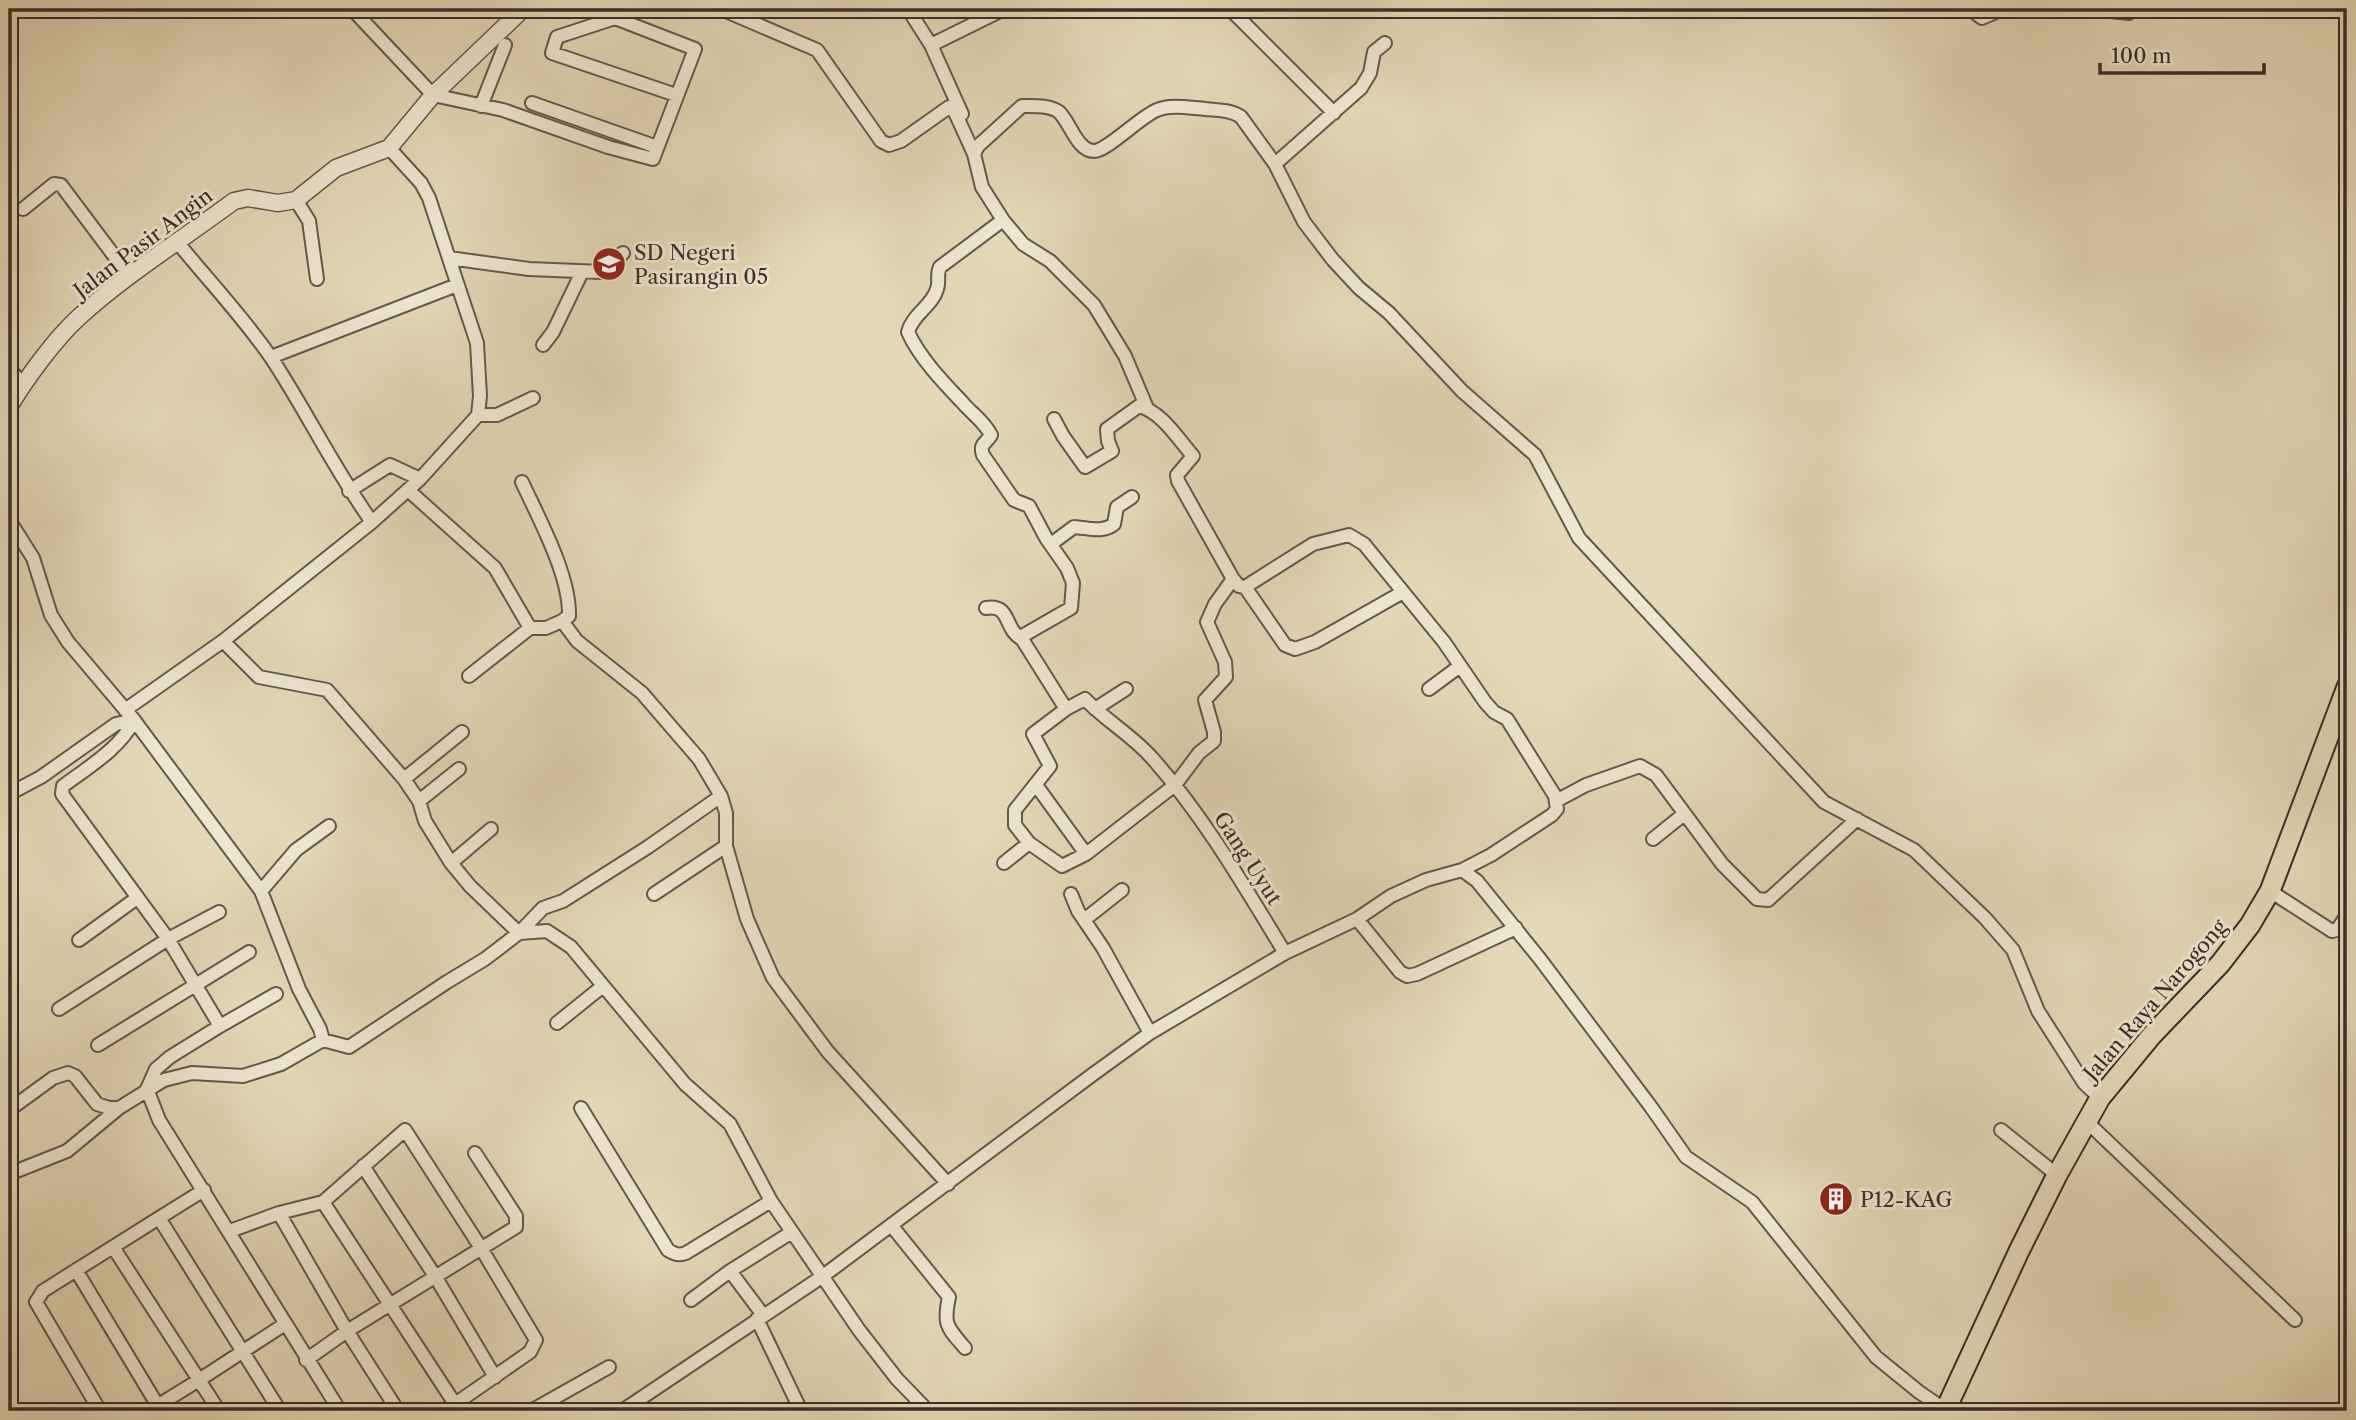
<svg xmlns="http://www.w3.org/2000/svg" width="2356" height="1420" font-family="'Libre Caslon Text',serif">
	<style>
		.lines { fill: none; stroke-linecap: round; stroke-linejoin: round }
		.minor-casing { stroke: #64584c; stroke-width: 16 }
		.tertiary-casing { stroke: #64584c; stroke-width: 19 }
		.primary-casing { stroke: #3a2e29; stroke-width: 23 }
		.minor { stroke: #ede6d0; stroke-width: 12 }
		.tertiary { stroke: #ede6d0; stroke-width: 16 }
		.primary { stroke: #e3d8b7; stroke-width: 19 }
		.labels { text-anchor: middle; dominant-baseline: central; stroke-width: 6; stroke-linejoin: round; paint-order: stroke }
		.street-label { font-size: 21px; fill: #3a2e29; stroke: #ede6d0 }
		.poi-label { font-size: 21px; fill: #3a2e29; stroke: #ede6d0; text-anchor: start }
	</style>
	<rect width="100%" height="100%" fill="#e3d8b7"/>
	<filter id="stains"><feTurbulence type="fractalNoise" baseFrequency=".00286" numOctaves="4"/><feColorMatrix values="0 0 0 0 .2 0 0 0 0 .09 0 0 0 0 .02 0 0 0 .5 -.17"/></filter>
	<radialGradient id="worn" r=".72"><stop offset=".6" stop-color="#630" stop-opacity="0"/><stop offset="1" stop-color="#630" stop-opacity=".3"/></radialGradient>
	<g class="lines">
		<!-- minor casing -->
		<g class="minor-casing">
			<path id="minor" d="M352,9l81,86 70,15 105,37 45,12 42,-110 -80,-31 -58,19 -5,16 124,42
				M721,9l96,41 64,91 8,4 12,-4 48,-34 4,1 21,46 8,33 21,33 20,24 27,17 44,44 31,51 22,52
				M908,9l23,36 31,69
				M1230,9l104,104
				M1970,9l12,9 21,-9
				M2092,9l37,4 5,-4
				M931,45l73,-36
				M532,103l125,44
				M481,106l24,-61
				M974,154l4,-8 44,-40c12,0 28,-1 37,6 11,10 18,39 35,39 13,0 47,-35 63,-41 14,-6 33,-2 48,-1 12,1 26,1 36,8l34,47 29,58 29,38 26,28 30,25 73,78 73,64 44,83 245,264 90,48 71,68 28,32 25,61 46,72 16,15
				M1275,164l86,-76 9,-15 4,-21 11,-9
				M296,200l13,21 8,58
				M23,209l31,-25 7,1 69,92
				M1003,220l-63,47c-4,8 0,14 -3,22 -4,16 -25,26 -29,43 11,25 35,50 54,70 10,12 22,19 29,33 -5,9 -12,8 -8,20l31,45 15,6 17,32 21,30 6,15 -2,25 -47,27 -2,4 44,70
				M178,243c30,37 67,76 94,116 35,53 63,112 100,163
				M449,258l80,11 73,3 21,-19
				M543,345l10,-13 29,-60
				M271,357l186,-72
				M9,368l13,16
				M478,415h19l36,-17
				M1054,419l9,17 22,31 27,-16 -4,-10 -1,-12 32,-23c23,6 39,33 54,50l-16,19 1,6 55,98 6,7 6,1 68,-43 36,-9 15,9 80,98 41,60 9,10 13,7 48,77 2,13 -5,6 -61,40 -29,15
				M522,482c17,37 48,93 47,134l-7,5
				M408,490l87,78 35,60h16l16,-7 15,20 65,52 57,66 22,37 5,17v33l21,73 26,59 55,74 120,132
				M349,491l41,-26 30,14
				M9,520l24,38 18,57 17,27 66,78c-13,28 -47,48 -71,66l-1,8 106,145 52,87 -50,31 -14,12 -9,20 12,31 181,291
				M1051,544l23,-17c15,1 29,6 40,-3l3,-17 15,-10
				M1245,587l40,58 10,4 20,-7 88,-50
				M986,608c26,-4 17,21 36,31
				M223,641l36,36 68,13 77,89 15,22 6,20 26,42 19,23 49,47 24,-25 20,-7 85,-54 73,-51
				M469,676l61,-48
				M1429,689l31,-23
				M1095,709l31,-20
				M125,710l98,-69 149,-119 48,-43 58,-64 2,-19 -3,-53 -48,-145 -8,-15 -32,-35
				M404,779l58,-47
				M1036,785l50,69 89,-69 24,-32 15,-12v-9l-9,-32 21,-23 -1,-15 -18,-40 8,-18 18,-25
				M9,794l32,-17 75,-53 18,-4 127,171 38,98 21,40 3,11
				M419,801l40,-32
				M1556,801l30,-16 54,-19 16,9 66,89 35,35 11,1 89,-81
				M1653,839l31,-25
				M1029,843l33,23 24,-12
				M451,863l40,-34
				M1004,863l25,-20 -14,-18v-15l35,-44 -17,-32 33,-25 19,-10c21,22 47,36 68,60 52,59 91,127 132,194
				M261,891l35,-41 33,-24
				M2270,891l62,40 5,-1 10,-15
				M654,894l72,-48
				M1071,894l7,17 25,37 47,85
				M1357,919l43,53 7,4 10,-2 99,-46
				M1084,920l38,-30
				M79,940l58,-42
				M59,1009l109,-70 51,-27
				M557,1023l46,-37
				M220,1026l56,-32
				M98,1045l151,-93
				M581,1108l87,142c6,4 11,6 18,3l85,-52
				M9,1110l44,-32 15,-5 7,3 22,28 12,4h10l45,-28 28,-7 51,3 38,-12 42,-24 26,7 98,-65 38,-23 34,-26 28,-2 24,16 114,137 45,40 41,77 88,129 38,49 31,32
				M2086,1121l209,199
				M2001,1130l56,45
				M363,1166l72,110 60,101
				M9,1174l58,-23 52,-43
				M204,1190l-45,28 121,193
				M323,1202l132,202
				M279,1213l68,118 169,-104v-11l-41,-63
				M891,1225l58,72c-6,28 -2,30 16,51
				M230,1231l49,-18 44,-11 82,-72 76,118 55,92 -6,12 -75,52 3,5 -2,2
				M113,1247l86,133 86,-56
				M76,1270l85,141
				M730,1271l62,-39
				M691,1300l39,-29 33,44
				M757,1319l44,92
				M306,1360l41,-29 51,80
				M100,1411l-64,-109 7,-11 116,-73
				M149,1411l50,-31 20,31
				M531,1411l78,-44
				M622,1411l201,-135 269,-201 58,-42 135,-80 72,-34 34,-23 35,-16 36,-10 15,11 63,78 111,148 35,50 66,45 124,155 43,35 28,19"/>
		</g>
		<!-- tertiary casing -->
		<g class="tertiary-casing">
			<path id="tertiary" d="M9,407c16,-27 46,-68 69,-89 47,-43 105,-79 156,-117l14,-3 30,5 18,-3 40,-32 53,-20 44,-53 90,-86"/>
		</g>
		<!-- primary casing -->
		<g class="primary-casing">
			<path id="primary" d="M1945,1411l74,-160 38,-76 43,-77 52,-63 68,-71 30,-39 20,-34 77,-204"/>
		</g>
		<!-- minor -->
		<use href="#minor" class="minor"/>
		<!-- tertiary -->
		<use href="#tertiary" class="tertiary"/>
		<!-- primary -->
		<use href="#primary" class="primary"/>
	</g>
	<!-- icons -->
	<defs>
		<g id="school-disc" transform="scale(1.75)"><circle r="9.5" fill="#8f2418" stroke="#ede6d0"/><path d="M0-5L7-2L0 1L-7-2ZM-4 1L0 2.5L4 1V4Q0 6-4 4Z" fill="#fff"/></g>
		<g id="building-disc" transform="scale(1.75)"><circle r="9.5" fill="#8f2418" stroke="#ede6d0"/><path d="M-4-6H4V6H1V3H-1V6H-4ZM-2.5-4.3h1.7v1.8h-1.7ZM.8-4.3h1.7v1.8H.8ZM-2.5-1h1.7V.8h-1.7ZM.8-1h1.7V.8H.8Z" fill="#fff"/></g>
	</defs>
	<g fill-rule="evenodd">
		<use href="#school-disc" x="609" y="264"/>
		<use href="#building-disc" x="1836" y="1199"/>
	</g>
	<g class="labels">
		<!-- street labels -->
		<g class="street-label">
			<text transform="translate(143 243) rotate(-37)">Jalan Pasir Angin</text>
			<text transform="translate(1248 858) rotate(57)">Gang Uyut</text>
			<text transform="translate(2155 1000) rotate(-49)">Jalan Raya Narogong</text>
		</g>
		<!-- poi labels -->
		<g class="poi-label">
			<text x="634" y="252">SD Negeri<tspan x="634" dy="24">Pasirangin 05</tspan></text>
			<text x="1860" y="1199">P12-KAG</text>
		</g>
	</g>
	<!-- margin -->
	<rect width="2356" height="1420" fill="none" stroke="#e3d8b7" stroke-width="35"/>
	<rect x="10" y="10" width="2335" height="1399" fill="none" stroke="#3a2e29" stroke-width="3.5"/>
	<rect x="18" y="18" width="2321" height="1385" fill="none" stroke="#3a2e29" stroke-width="2"/>
	<!-- scale -->
	<path d="M2100 63v10h164v-10" fill="none" stroke="#3a2e29" stroke-width="3.5"/>
	<text x="2111" y="63" font-size="21" fill="#3a2e29" stroke="#ede6d0" stroke-width="5" paint-order="stroke">100 m</text>
	<rect width="100%" height="100%" filter="url(#stains)"/>
	<rect width="100%" height="100%" fill="url(#worn)"/>
</svg>
